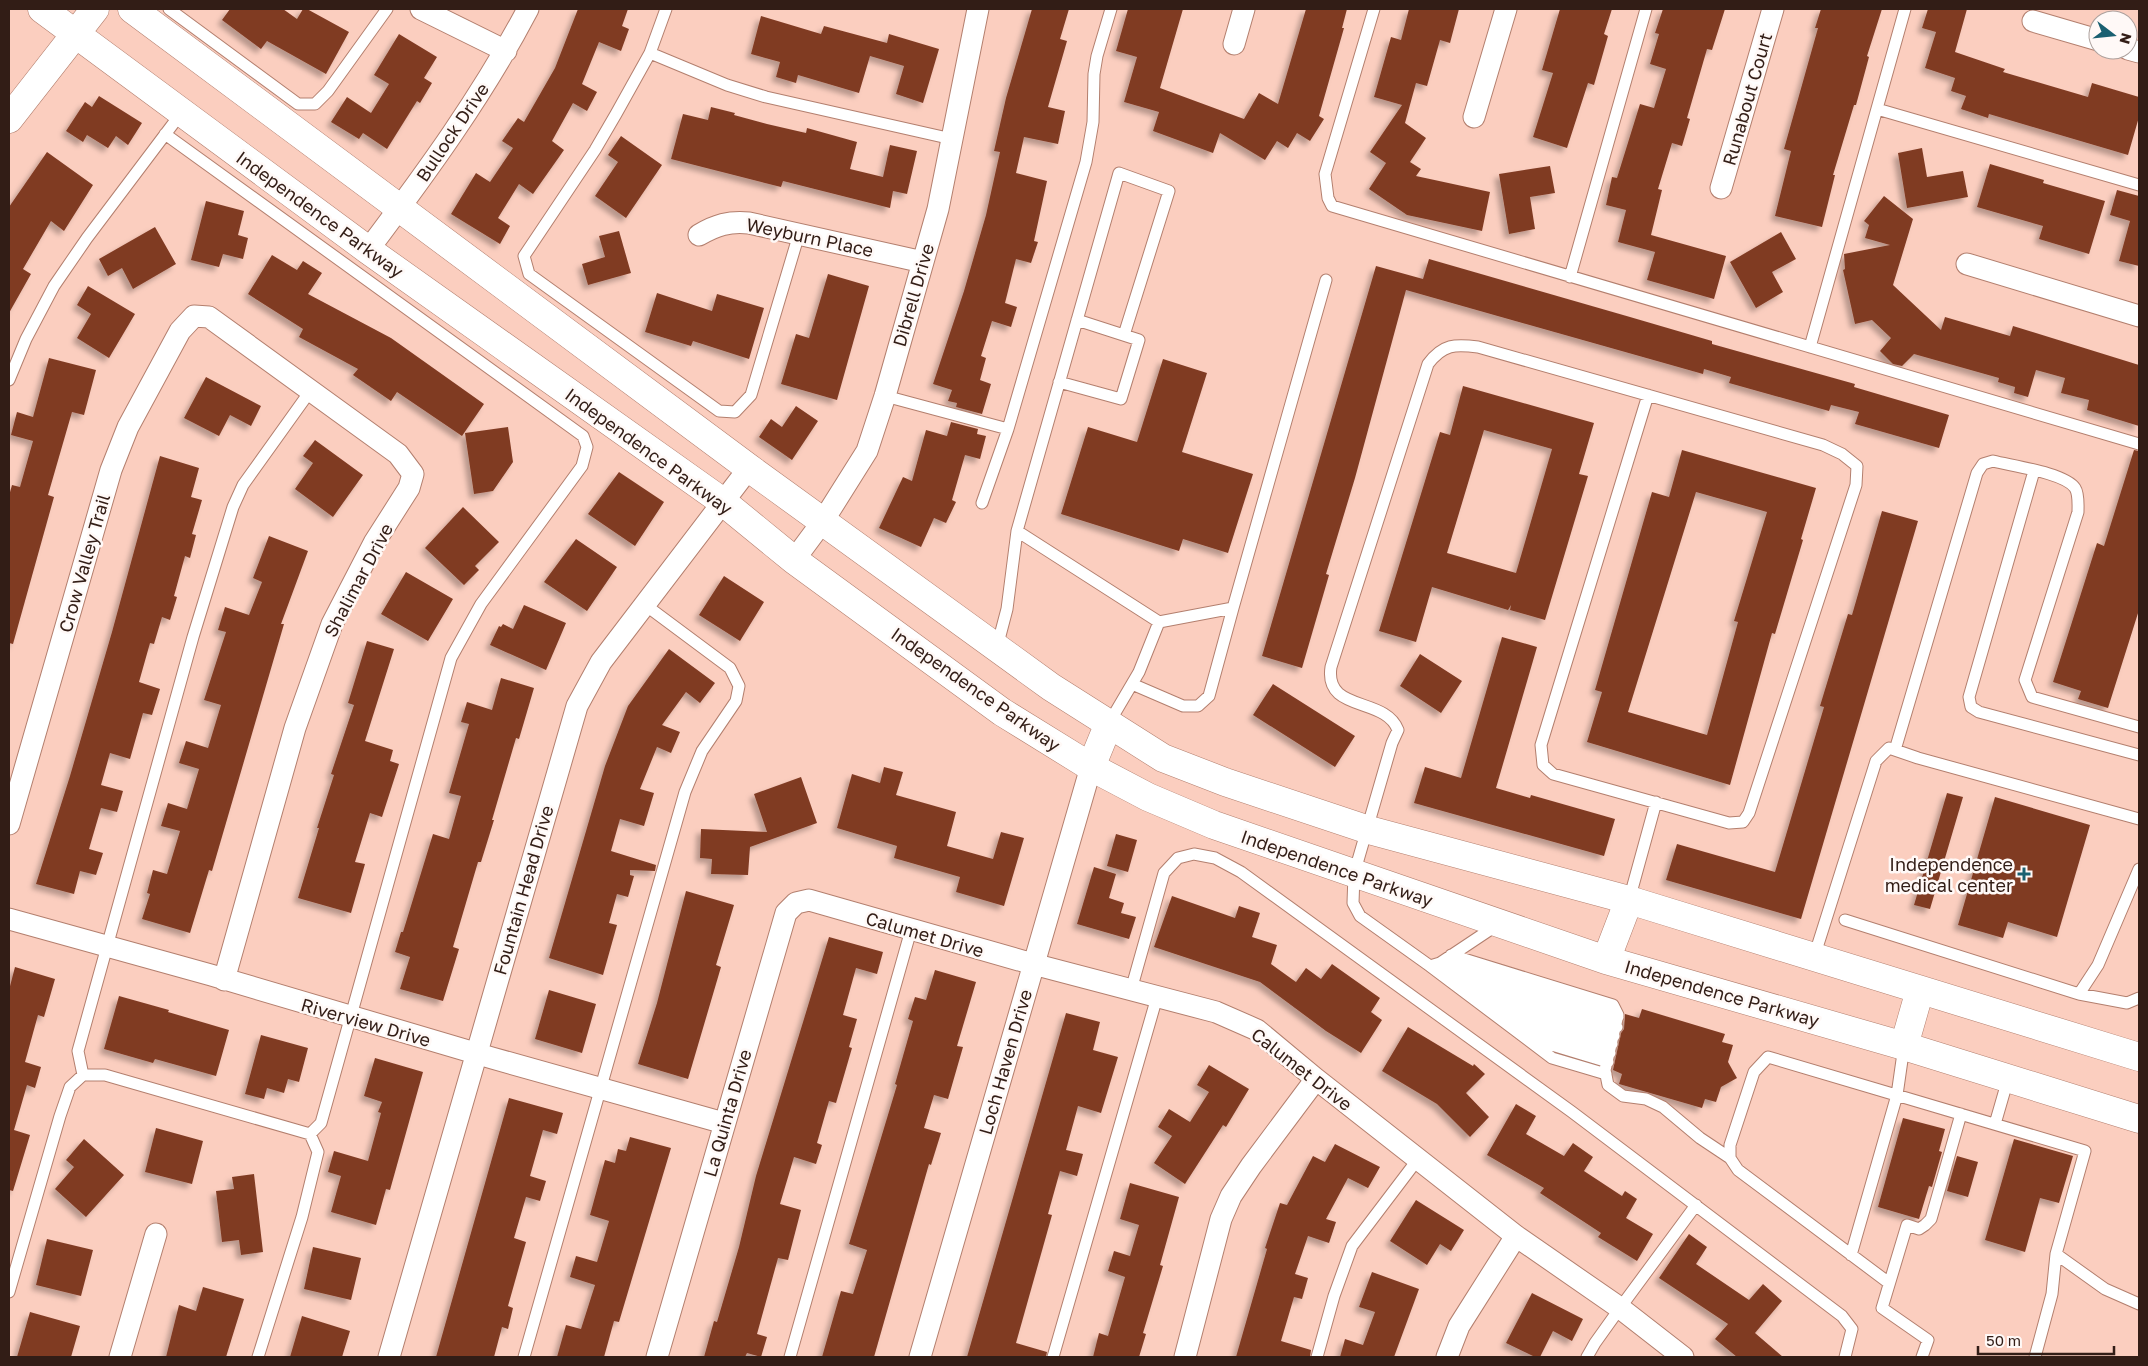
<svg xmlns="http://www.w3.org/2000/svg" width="2148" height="1366" font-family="'Golos Text',sans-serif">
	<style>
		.building { fill: #803b24; fill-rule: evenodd; filter: url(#shadow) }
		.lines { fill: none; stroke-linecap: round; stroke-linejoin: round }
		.lane-casing { stroke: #b37f6e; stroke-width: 13 }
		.street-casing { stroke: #b37f6e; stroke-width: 23 }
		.secondary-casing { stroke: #b37f6e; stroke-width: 29 }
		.lane { stroke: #fff; stroke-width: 11 }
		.street { stroke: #fff; stroke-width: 21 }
		.secondary { stroke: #fff; stroke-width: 28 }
		.poi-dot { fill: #1a6071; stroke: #fff9f7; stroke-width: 2 }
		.labels { text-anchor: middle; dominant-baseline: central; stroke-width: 5; stroke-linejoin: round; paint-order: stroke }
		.street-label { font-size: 18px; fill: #321d16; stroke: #fff9f7 }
		.poi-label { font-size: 18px; fill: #321d16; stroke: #fff9f7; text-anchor: end }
	</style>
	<defs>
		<filter id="shadow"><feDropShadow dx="-4.5" dy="4.5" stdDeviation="2.5" flood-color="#0004"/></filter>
	</defs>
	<rect width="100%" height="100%" fill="#fbcebf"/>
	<!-- building -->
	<path class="building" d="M230,9h53l14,10 6,-10h4l42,23 -23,42 -59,-33 -6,8 -39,-29z
		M578,9h50l-6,17 7,3 -8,22 -22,-9 -17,42 15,8 -10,19 -14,-8 -21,38 12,9 -31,44 -14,-10 -21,34 12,8 -10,18 -49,-30 25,-41 14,9 23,-34 -11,-7 16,-23 6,4 31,-54z
		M1032,9h37l-9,30 7,2 -19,66 17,4 -7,33 -34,-7 -8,36 31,8 -13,60 4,1 -7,21 -15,-4 -11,44 12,4 -6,20 -19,-6 -11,35 5,2 -6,22 11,4 -9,30 -26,-7 1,-4 -9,-2 4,-11 -19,-6 31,-93 22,-76 14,-63 -6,-1 12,-53z
		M1128,9h55l-23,79 84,31 15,-26 19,11 28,-95h41l-5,19h2l-25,88 5,3 -14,22 -13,-8 -9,15 -11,-7 -12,19 -45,-27 -7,20 -60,-22 6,-19 -35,-10 13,-45 -21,-6z
		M1409,9h50l-9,34 -10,-3 -13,46 -11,-3 -11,40 21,15 -16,24 11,7 -5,7 74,16 -8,39 -75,-16 -38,-26 17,-26 -16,-11 32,-47 -28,-8 17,-60 10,3z
		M1560,9h52l-8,25 4,2 -14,49 -6,-2 -21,65 -34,-11 20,-64 -11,-3z
		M1663,9h62l-13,41 -5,-1 -20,69 3,1 -8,27 -10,-3 -14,46 4,1 -11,45 75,21 -12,43 -67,-19 8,-28 -37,-10 8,-32 -20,-5 6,-28 5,1 23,-74 14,4 12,-39 -16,-5 9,-30 -4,-1z
		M1821,9h61l-15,47 2,1 -13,48h-2l-21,70h2l-13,52 -47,-11 16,-65 -7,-2 34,-121h-3z
		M1928,9h39l-12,43 50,17 -2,3 85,25 4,-14 47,14v20l-11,38 -139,-41 -1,4 -27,-9 5,-13 -15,-5 4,-13 -30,-10 11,-36 -14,-4z
		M761,16l60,18 3,-8 63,17 2,-9 50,15 -16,54 -27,-9 8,-28 -34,-10 -11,37 -61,-18 -2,8 -20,-6 4,-15 -29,-8z
		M399,34l38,23 -13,21 8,5 -12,20 -3,-2 -30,48 -24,-16 -4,6 -28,-17 16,-25 24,16 18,-29 -15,-9z
		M99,96l43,27 -14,22 -12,-9 -8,12 -21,-13 -4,7 -17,-11 19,-29 7,5z
		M711,107l24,6 -1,2 33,9 39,9 1,-5 50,14 -7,27 33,8 7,-32 27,6 -10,43 -14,-3 -3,17 -107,-27 -2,6 -110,-28 12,-45 25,6z
		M621,136l41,29 -36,53 -31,-22 23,-34 -10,-7z
		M1922,148l5,29 36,-6 5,26 -61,11 -9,-55z
		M47,152l46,33 -29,46 -13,-10 -28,48 8,5 -22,39v-106z
		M1990,164l54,16 -1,3 62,18 -16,53 -50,-15 4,-13 -66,-19z
		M1550,166l5,27 -25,4 5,32 -26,5 -10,-60z
		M2117,190l22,6v70l-20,-5 11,-40 -20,-6z
		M1884,196l29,23 -20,66 48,45 4,-13 65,19 3,-10 126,39v61l-52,-16 2,-10 -28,-7 4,-15 -29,-8 -8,27 -14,-4 1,-6 -17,-5 1,-4 -85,-24 -12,12 -9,-2 -13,-13 11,-13 -19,-18 -17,4 -12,-54 2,-1 -1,-15 46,-9 -25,-7 4,-13 -5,-4z
		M206,201l38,10 -6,24 10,3 -5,21 -20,-5 -4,13 -28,-7z
		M155,227l21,37 -43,25 -11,-21 -14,8 -9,-17z
		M619,231l12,42 -43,12 -6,-21 23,-7 -6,-21z
		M1781,232l15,27 -24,13 11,20 -27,16 -26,-46z
		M272,255l25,15 6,-9 19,12 -14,21 83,44 93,66 -22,32 -65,-44 -6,9 -38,-26 5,-6 -59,-32 4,-8 -55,-35z
		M1429,259l201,58 82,24v3l143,40 -1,3 95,28 -10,33 -84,-24 4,-12 -28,-7 -2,6 -100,-28 2,-6 -27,-8 -1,5 -297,-84 -51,188 -29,96 3,1 -27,93 -40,-12 114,-390 47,13z
		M828,274l41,12 -32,114 -56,-16 15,-50 13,4z
		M88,286l47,28 -26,44 -32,-20 14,-24 -14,-9z
		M657,293l55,18 5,-17 47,14 -15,51 -56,-18 -2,5 -46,-14z
		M49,358l47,12 -12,45 -12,-3 -24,83 6,2 -41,147 -4,-1v-147l3,-11 8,2 13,-46 -22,-6 6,-23 16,5z
		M1163,359l44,14 -25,79 71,22 -25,79 -45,-14 -4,12 -118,-37 27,-87 49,15z
		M206,377l55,29 -10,20 -21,-11 -11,21 -35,-18z
		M1463,386l131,37 -15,51 9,2 -43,144 -35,-10 1,-5 -3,5 -76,-23 -16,55 -37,-11 61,-199 10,3zM1484,430l68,19 -36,124 -69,-20z
		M796,406l22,15 -26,39 -33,-23 12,-18 11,8z
		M951,422l27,7 -1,5 9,2 -6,23 -15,-4 -13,45 4,2 -10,21 -12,-5 -13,29 -42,-19 24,-51 9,4 14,-51 21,6z
		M508,427l5,35 -20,29 -19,3 -9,-61z
		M315,440l48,35 -30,42 -38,-28 18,-26 -10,-7z
		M1682,450l134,38 -15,51 2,1 -28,94 -3,-1 -42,152 -143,-43 15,-50 -7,-2 57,-198 17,5zM1696,492l71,20 -33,109 4,1 -31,113 -79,-23z
		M2134,450l5,1v159l-31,98 -30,-9 3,-8 -28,-9 44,-139 7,3z
		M160,456l39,12 -8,29 11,3 -10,34 4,1 -6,23 -5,-2 -11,40 3,1 -7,23 -8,-3 -8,27 -4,-1 -11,39 21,7 -8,26 -9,-2 -13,46 -20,-6 -9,32 22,6 -6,21 -16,-4 -12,41 14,4 -7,22 -16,-4 -6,23 -38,-10 34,-108 42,-144z
		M619,472l45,30 -29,44 -47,-32z
		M463,507l36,35 -24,24 4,4 -15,15 -39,-37z
		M1882,511l36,10 -117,398 -135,-39 11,-36 98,28 49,-165 -4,-1 28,-92 4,1z
		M269,536l39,15 -27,73h3l-72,247 -3,-1 -19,63 -48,-14 8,-25 -3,-1 6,-23 14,4 13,-43 -19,-5 7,-23 19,6 12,-40 -20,-6 7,-22 22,7 13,-43 -17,-5 22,-68 -8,-2 7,-23 24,8 13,-33 -9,-4z
		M576,539l41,28 -30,44 -43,-29z
		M406,572l47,27 -25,42 -47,-27z
		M724,576l40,26 -24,39 -41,-26z
		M524,605l42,18 -20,47 -56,-25 9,-19 2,1 2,-3 10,5z
		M1502,637l35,10 -41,141 34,10 1,-3 84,24 -11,37 -190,-53 11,-36 36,11z
		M367,641l27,8 -29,92 28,9 -3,11 9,3 -17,53 -12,-4 -15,49 10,2 -14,49 -53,-15 21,-70h-2l17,-53 -3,-1 23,-69 -6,-2z
		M669,649l46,34 -15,20 -14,-11 -24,33 18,7 -9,21 -14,-6 -17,42 14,4 -10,33 -24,-7 -9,32 45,14 -1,6 -25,-1v5l4,1 -6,21 -11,-3 -8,29 8,2 -14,50 -54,-17 56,-192 23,-60z
		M1420,654l42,27 -21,32 -41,-27z
		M501,678l33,10 -15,51 -3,-1 -24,82h2l-13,42h-3l-25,85 6,2 -16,52 -43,-12 10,-32 -15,-5 6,-20h2l30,-98 16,5 12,-43 -12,-3 20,-69 -8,-2 6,-20 25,8z
		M1273,684l82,52 -20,31 -82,-52z
		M884,767l19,5 -7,23 60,17 -9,34 46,13 8,-27 23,6 -20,68 -48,-14 4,-15 -66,-19 3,-12 -60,-18 15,-54 28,9z
		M801,777l16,46 -67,24 -2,28 -37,-1 1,-15 -12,-1 1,-29 66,3 -13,-38z
		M1947,793l16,4 -33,112 -16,-4z
		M1995,797l95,28 -33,112 -49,-15 -5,16 -45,-13z
		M1116,834l21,6 -9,32 -21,-6z
		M1094,867l22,7 -7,24 15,5 -3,10 15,4 -7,22 -52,-15z
		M686,891l48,14 -18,60 5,2 -33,112 -50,-15 19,-61z
		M1172,896l63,22 4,-12 21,7 -8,24 25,8 -6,19 25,18 10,-14 15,11 11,-15 48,34 -9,14 11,8 -21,33 -35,-22 -66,-49 -106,-35z
		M829,937l54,15 -6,22 -21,-6 -13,47 14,4 -8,28 3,1 -16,55 -7,-2 -12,42 5,2 -6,19 -22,-7 -14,47 21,6 -13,50 -10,-2 -21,76 10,3 -6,20 -14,-4 -2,4h-41l10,-36 3,1 22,-75 17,-71z
		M15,967l40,12 -11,38 -6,-2 -13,47 16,5 -6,21 -8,-3 -13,45 16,5 -17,56 -4,-1v-200z
		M935,970l41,12 -19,64 6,1 -15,52 -14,-4 -10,33 17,5 -10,32 -2,-1 -55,193h-52l19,-66 12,3 14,-44 -18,-6 48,-159 -2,-1 18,-63 -5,-2 7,-22 11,3z
		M549,990l47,14 -14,49 -47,-14z
		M119,996l50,14 -1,2 61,18 -13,46 -61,-17 -2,4 -49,-14z
		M1642,1009l83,25 -3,8 11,3 -5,17 9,16 -16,9 -5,15 -11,-3 -3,9 -83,-24 3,-10 -9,-4 8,-37 3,-4 1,-15 14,4z
		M1066,1013l34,9 -7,28 25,7 -17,56 -23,-7 -12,44 17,4 -6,22 -17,-5 -12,43 4,1 -36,128 31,9 -1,5h-79z
		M1408,1027l65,39 1,-2 11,10 -19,19 23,24 -19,20 -33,-33 -55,-33z
		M261,1035l47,13 -9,34 -11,-3 -4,14 -17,-5 -3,11 -19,-5z
		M375,1058l48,14 -33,118 -4,-1 -10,36 -45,-13 10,-36 -13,-4 6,-21 34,10 13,-48 -3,-1 4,-10 -18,-6z
		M1209,1065l40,24 -23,38 -3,-2 -38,59 -31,-21 18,-27 -14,-9 11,-18 21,13 19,-30 -12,-7z
		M509,1098l54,15 -6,21 -14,-4 -13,46 16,5 -6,20 -14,-4 -12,41 12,4 -18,64 5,2 -5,21 -6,-2 -8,30h-58z
		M1516,1104l20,12 -10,18 38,22 9,-13 20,14 -9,14 38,25 3,-5 12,8 -11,19 27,16 -16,27 -39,-24 3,-4 -61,-40 4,-5 -57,-33z
		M1903,1118l42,11 -6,22 3,1 -10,35 -3,-1 -10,33 -41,-12z
		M156,1128l47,13 -11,43 -47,-12z
		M630,1137l41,11 -52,174 -5,-1 -10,36h-47l9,-32 15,4 14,-44 -25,-8 6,-21 21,6 12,-41 -19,-6 15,-55 10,3 3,-14 8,2z
		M84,1139l40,36 -38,42 -31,-28 19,-22 -8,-7z
		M2014,1139l59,17 -14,47 -19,-5 -15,54 -40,-12z
		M1335,1144l45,23 -12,21 -20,-10 -22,41 10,3 -7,21 -21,-7 -13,38 13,4 -6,21 -8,-2 -13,44 30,9 -1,7h-74l31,-108 -2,-1 15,-45 7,2 26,-49 12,6z
		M1957,1156l21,6 -10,35 -21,-6z
		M254,1174l9,78 -22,3 -2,-15 -17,2 -6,-51 18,-2 -2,-12z
		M1130,1183l49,14 -19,68 3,1 -20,67 3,1 -7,23h-46l6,-24 9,3 17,-59 -17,-6 6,-20 16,5 9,-31 -19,-6z
		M1416,1200l48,30 -13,21 -11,-7 -13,21 -37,-24z
		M1689,1234l18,13 -11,17 53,36 14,-16 19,17 -27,32 28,24h-46l-22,-18 13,-15 -69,-46z
		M47,1239l46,11 -12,46 -45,-11z
		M313,1247l48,11 -10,42 -47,-11z
		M1372,1272l47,17 -25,68h-54l5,-18 18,6 12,-33 -16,-5z
		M203,1287l41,12 -18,58h-60l13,-52 17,6z
		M1532,1293l51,26 -11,22 -19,-10 -13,26h-5l-29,-14z
		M30,1312l50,14 -9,31h-54z
		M302,1316l48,15 -8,26h-52z"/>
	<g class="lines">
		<!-- lane casing -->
		<g class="lane-casing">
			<path id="lane" d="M169,9l129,95h17l13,-13 59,-82
				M666,9l-16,44 -34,61 -21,36 -71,106 5,18 190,137 16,1 16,-17 48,-161
				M1374,9l-49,165 3,24 4,8 807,238
				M650,53l77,32 39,12 186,42
				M1877,109l262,76
				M1570,277l76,-268
				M1810,347l95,-338
				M9,380l17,-41 28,-53 33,-48 95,-126
				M1059,382l62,17 18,-59 -62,-20
				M885,396l123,33
				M2034,471l-65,226 2,10 8,5 160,43
				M982,503l26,-74 78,-267 7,-40 1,-48 3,-18 14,-47
				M1159,622l74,-14 93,-328
				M997,647l10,-38 10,-78
				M1132,684l51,22h15l11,-10 24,-88
				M1109,723l30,-51 20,-50 -142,-91 102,-358 50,18 -45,144
				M1895,750l82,-277 6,-9 10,-3c20,5 72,12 82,27 4,6 3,17 3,24l-53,168 7,17 107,30
				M1629,900l27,-98
				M1845,920l234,74 19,-29 41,-96
				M1497,925l-57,38 -10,3 -70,-50 -7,-13 1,-29 38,-131 6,-13c-13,-34 -74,-17 -67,-63l97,-303c15,-20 27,-20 50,-17l345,98 19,9 15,12 -1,19 -107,328 -6,9 -14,1 -176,-49 -10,-9 -2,-20 107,-350
				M1451,955l162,50 5,10 -13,55 3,15 15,11 23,3 17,8 37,31 30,20
				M1814,957l62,-196 13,-13 29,10 221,61
				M1440,963l178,54
				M1430,966l122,92 54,16
				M1443,975l174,52
				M1131,990l33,-117 14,-15 16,-4 21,4 26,14 331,240 270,204 10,13 -7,28
				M1467,991l147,45
				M2079,994l48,9 12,-5
				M1489,1008l123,36
				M1511,1024l99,29
				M1532,1039l76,23
				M83,1075l-5,-24 115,-414 40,-130 10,-22 68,-95
				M1995,1124l13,-45
				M2056,1254l49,35 34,15
				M1851,1255l46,-160 7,-49
				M1889,1283l-151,-113 -8,-12v-13l24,-73 14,-15 317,94 -29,103 -4,40 -17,63
				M9,1292l51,-176 10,-29 13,-12h22l205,59 11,-11 130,-465 30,-54 101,-138 5,-19 -4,-11 -418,-302
				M258,1357l44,-140 16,-65 -8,-18
				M524,1357l161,-565 17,-41 34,-50 3,-15 -9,-18 -86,-64
				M790,1357l121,-427
				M1053,1357l104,-360
				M1317,1357l17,-61 18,-50 66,-87
				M1587,1357l8,-14 25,-35 76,-103
				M1922,1357l6,-17 -46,-32 25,-83 12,4 6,-4 6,-6 30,-105"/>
		</g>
		<!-- street casing -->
		<g class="street-casing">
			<path id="street" d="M421,9l85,42
				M2033,21l65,19
				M1234,44l10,-35
				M2128,49l11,3
				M1474,117l32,-108
				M1721,188l52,-179
				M699,235c17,-10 30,-14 50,-12l174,39
				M368,250c58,-77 115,-155 160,-241
				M1967,264l172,52
				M794,560l29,-39 44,-70 18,-55 53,-187 40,-200
				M9,824l102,-354 17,-43 52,-96 14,-15 15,1 189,137 15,20 -4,14 -35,55 -42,81 -37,104 -71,252
				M9,919l202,56 281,83 232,65
				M120,1357l36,-123
				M389,1357l188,-651 24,-44 148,-194
				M657,1357l129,-444 10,-10 13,-3 224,64 183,48 41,18 59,49 200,157 104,72 63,49
				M920,1357l171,-590
				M1185,1357l36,-138 10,-23 20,-30 65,-87
				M1447,1357l12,-31 57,-90"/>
		</g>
		<!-- secondary casing -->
		<g class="secondary-casing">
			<path id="secondary" d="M42,9l326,241 355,252 71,58 208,152 89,55 57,30 66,28 392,135 298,86 235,73
				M132,9l617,459 302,219 112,71 62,24 144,48 260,70 510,157
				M9,119l86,-110
				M1091,767l18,-44
				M1606,960l23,-60
				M1904,1046l16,-56"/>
		</g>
		<!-- lane -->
		<use href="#lane" class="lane"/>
		<!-- street -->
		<use href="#street" class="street"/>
		<!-- secondary -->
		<use href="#secondary" class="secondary"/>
	</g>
	<!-- markers -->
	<path class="poi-dot" d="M2021.5 866.5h5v5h5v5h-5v5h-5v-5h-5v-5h5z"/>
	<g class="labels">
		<!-- street labels -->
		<g class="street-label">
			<text transform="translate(1747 99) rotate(-74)">Runabout Court</text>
			<text transform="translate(452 132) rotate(-56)">Bullock Drive</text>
			<text transform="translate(320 214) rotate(36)">Independence Parkway</text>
			<text transform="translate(810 237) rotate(12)">Weyburn Place</text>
			<text transform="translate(913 295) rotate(-74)">Dibrell Drive</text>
			<text transform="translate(649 451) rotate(36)">Independence Parkway</text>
			<text transform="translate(84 563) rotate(-74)">Crow Valley Trail</text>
			<text transform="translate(358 580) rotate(-62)">Shalimar Drive</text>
			<text transform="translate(976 689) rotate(35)">Independence Parkway</text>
			<text transform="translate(1337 868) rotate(19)">Independence Parkway</text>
			<text transform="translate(523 890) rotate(-74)">Fountain Head Drive</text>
			<text transform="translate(925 934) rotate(16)">Calumet Drive</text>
			<text transform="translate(1722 993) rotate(16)">Independence Parkway</text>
			<text transform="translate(366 1022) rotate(16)">Riverview Drive</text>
			<text transform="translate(1005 1062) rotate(-74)">Loch Haven Drive</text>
			<text transform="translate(1302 1069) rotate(38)">Calumet Drive</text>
			<text transform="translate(727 1113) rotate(-74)">La Quinta Drive</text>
		</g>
		<!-- poi labels -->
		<g class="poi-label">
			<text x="2013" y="864">Independence<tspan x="2013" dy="21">medical center</tspan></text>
		</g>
	</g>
	<!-- border -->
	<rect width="2148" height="1366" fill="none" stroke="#321d16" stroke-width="20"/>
	<!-- north arrow -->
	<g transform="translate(2113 35) rotate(106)"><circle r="24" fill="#fff9f7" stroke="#ada19d"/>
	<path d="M0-4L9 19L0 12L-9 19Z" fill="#1a6071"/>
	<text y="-8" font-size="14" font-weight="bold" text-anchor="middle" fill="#321d16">N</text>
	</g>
	<!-- scale -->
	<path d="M1978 1346v8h136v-8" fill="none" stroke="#321d16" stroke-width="2.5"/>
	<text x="1986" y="1346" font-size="15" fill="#321d16" stroke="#fff9f7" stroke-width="4" paint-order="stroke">50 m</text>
</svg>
